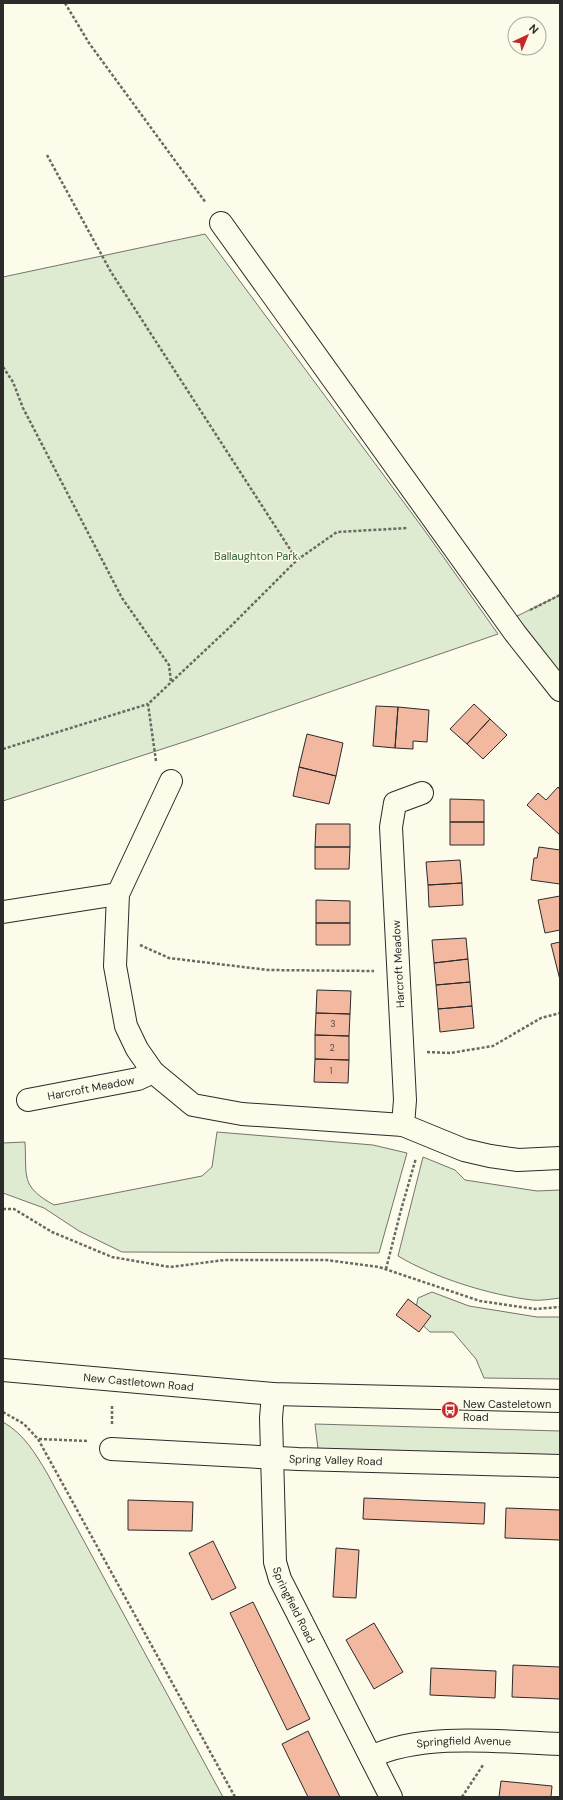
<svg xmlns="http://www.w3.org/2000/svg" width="563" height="1800" font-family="'DM Sans',sans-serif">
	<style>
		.green { fill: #deebd1; stroke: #74746e }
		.building { fill: #f2b8a0; stroke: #2b2b2b }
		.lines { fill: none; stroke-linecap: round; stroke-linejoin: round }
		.minor-casing { stroke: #2b2b2b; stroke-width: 24 }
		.highway-casing { stroke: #2b2b2b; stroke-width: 24 }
		.path { stroke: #6a6964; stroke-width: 2.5; stroke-dasharray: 3 2; stroke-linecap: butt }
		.minor { stroke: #fdfbea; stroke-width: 22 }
		.highway { stroke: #fdfbea; stroke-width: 22 }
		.labels { text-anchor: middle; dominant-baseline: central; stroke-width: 3; stroke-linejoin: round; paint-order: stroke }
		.number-label { font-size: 9px; fill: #5d4e48 }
		.park-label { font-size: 11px; fill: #34623c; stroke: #fdfbea }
		.street-label { font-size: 11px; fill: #2b2b2b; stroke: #fdfbea }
		.poi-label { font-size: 11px; fill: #2b2b2b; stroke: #fdfbea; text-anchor: start }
	</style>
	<rect width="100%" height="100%" fill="#fdfbea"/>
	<!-- green -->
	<path class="green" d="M205,234l220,297 73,103 -299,103 -196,64v-524z
		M560,595v95l-53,-69z
		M217,1132l156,13 34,8 -28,100 -257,-1 -43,-21 -35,-23 -41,-15v-50l22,-1c2,35 -5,44 29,63l148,-29 10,-9z
		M423,1157l32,13 10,10 72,11 23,-1v108c-9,1 -19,3 -28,2 -42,-5 -97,-22 -134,-44z
		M432,1292l37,14 68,11h23v62l-76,-1 -8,-19 -23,-27h-23l-16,-15 4,-19z
		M3,1422c21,12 32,31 44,51l176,324h-220z
		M315,1424l245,7v25l-242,-7z"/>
	<!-- building -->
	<path class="building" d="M474,704l16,15 -23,25 -17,-15z
		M376,706l22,1 -3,41 -22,-2z
		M398,707l31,3 -2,32 -14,-1v8l-18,-1z
		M490,719l17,16 -24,24 -16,-15z
		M307,734l36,9 -7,33 -37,-9z
		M299,767l37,9 -7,28 -36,-8z
		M558,787l2,3v45l-33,-30 11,-12 8,7z
		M450,799l34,1v22h-34z
		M450,822h34v23h-34z
		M316,824h34v23h-35z
		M315,847h35l-1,22h-34z
		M539,847l21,3v34l-29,-4 3,-22h3z
		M460,860l2,23 -34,2 -2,-23z
		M462,883l1,22 -34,2 -1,-22z
		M560,896v34l-15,3 -7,-33z
		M316,900l34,1v22h-34z
		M316,923h34v22h-34z
		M466,938l2,21 -34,4 -2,-23z
		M560,942v38l-9,-36z
		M468,959l2,23 -34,3 -2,-22z
		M470,982l2,24 -34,3 -2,-24z
		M317,990l34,1 -1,23 -34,-1z
		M472,1006l2,22 -34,4 -2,-23z
		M316,1013l34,1 -1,22 -34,-1z
		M315,1035l34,1v24l-34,-1z
		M315,1059l34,1 -1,23 -34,-1z
		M408,1299l23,17 -12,16 -23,-17z
		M364,1498l121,5 -1,21 -121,-5z
		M128,1500l65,2 -1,29 -64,-1z
		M506,1508l54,2v30l-55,-2z
		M213,1541l23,47 -24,12 -23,-47z
		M336,1548l23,2 -3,48 -23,-1z
		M253,1602l57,117 -23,11 -57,-117z
		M374,1623l29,49 -29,17 -28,-49z
		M513,1665l47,2v32l-48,-2z
		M431,1668l65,3 -1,27 -65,-3z
		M308,1731l32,66h-32l-26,-53z
		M501,1781l51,5 -1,11h-52z"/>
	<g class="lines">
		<!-- minor casing -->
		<g class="minor-casing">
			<g id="minor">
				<path d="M221,223l294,410 45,57"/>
				<path d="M171,781l-53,113 -3,72 11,60 11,23 16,23 40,33 49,9 161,11 61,25 26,6 28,4 42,-2"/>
				<path d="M3,912l115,-18"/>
				<path id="s1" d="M28,1100l110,-21 15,-7"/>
				<path d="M403,1125l2,-25 -14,-273 4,-24 27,-10"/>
				<path id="s2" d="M273,1394l-2,24 4,144 5,17 111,218"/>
				<path id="s3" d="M111,1449l187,10 262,7"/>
				<path id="s4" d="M371,1757c52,-25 132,-15 189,-13"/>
			</g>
		</g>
		<!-- highway casing -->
		<g class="highway-casing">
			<g id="highway">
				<path id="s5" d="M3,1370l270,24 287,7"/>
			</g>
		</g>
		<!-- path -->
		<path class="path" d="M65,3l24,40 117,160
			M47,155l64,117 186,288
			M3,367l10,15 10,26 99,190 47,67 2,17
			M530,610l30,-15
			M3,749l145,-45
			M156,761l-8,-57 83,-78 66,-66 40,-28 71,-4
			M140,945l29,13 99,12 106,1
			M427,1052l23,1 43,-7 48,-28 19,-5
			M3,1209h11l38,23 60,25 58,10 55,-7h101l53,7 101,34 55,8 25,-2
			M386,1269l15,-59 15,-52
			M3,1412l21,12 14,15 197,358
			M112,1424v-19
			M39,1439l49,2
			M462,1797l21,-32"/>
		<!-- minor -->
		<use href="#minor" class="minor"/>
		<!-- highway -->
		<use href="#highway" class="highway"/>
	</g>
	<!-- icons -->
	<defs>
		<g id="bus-disc" transform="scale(0.9)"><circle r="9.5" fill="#c62828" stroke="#fdfbea"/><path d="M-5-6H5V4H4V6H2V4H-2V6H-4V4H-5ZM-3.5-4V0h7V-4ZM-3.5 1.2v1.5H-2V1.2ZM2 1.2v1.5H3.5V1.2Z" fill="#fff"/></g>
	</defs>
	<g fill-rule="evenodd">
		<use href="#bus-disc" x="450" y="1410"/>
	</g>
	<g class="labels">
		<!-- number labels -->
		<g class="number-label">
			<text x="333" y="1024">3</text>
			<text x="332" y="1048">2</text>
			<text x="331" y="1071">1</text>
		</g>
		<!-- park labels -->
		<g class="park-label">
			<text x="256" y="556">Ballaughton Park</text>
		</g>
		<!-- street labels -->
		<g class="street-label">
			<text transform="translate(398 964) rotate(-93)">Harcroft Meadow</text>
			<text stroke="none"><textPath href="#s1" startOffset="64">Harcroft Meadow</textPath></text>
			<text stroke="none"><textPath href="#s5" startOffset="136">New Castletown Road</textPath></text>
			<text stroke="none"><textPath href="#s3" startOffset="225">Spring Valley Road</textPath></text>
			<text stroke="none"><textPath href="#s2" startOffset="215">Springfield Road</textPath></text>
			<text stroke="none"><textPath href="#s4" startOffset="95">Springfield Avenue</textPath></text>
		</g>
		<!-- poi labels -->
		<g class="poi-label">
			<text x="463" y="1404">New Casteletown<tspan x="463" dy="13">Road</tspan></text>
		</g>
	</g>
	<!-- border -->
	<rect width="563" height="1800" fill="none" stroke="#2b2b2b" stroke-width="8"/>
	<!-- north arrow -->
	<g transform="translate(527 36) rotate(44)"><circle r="19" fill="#fdfbea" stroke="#a9a89e"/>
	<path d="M0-3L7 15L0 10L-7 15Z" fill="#c62828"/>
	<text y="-6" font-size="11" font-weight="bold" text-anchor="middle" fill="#2b2b2b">N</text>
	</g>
</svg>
